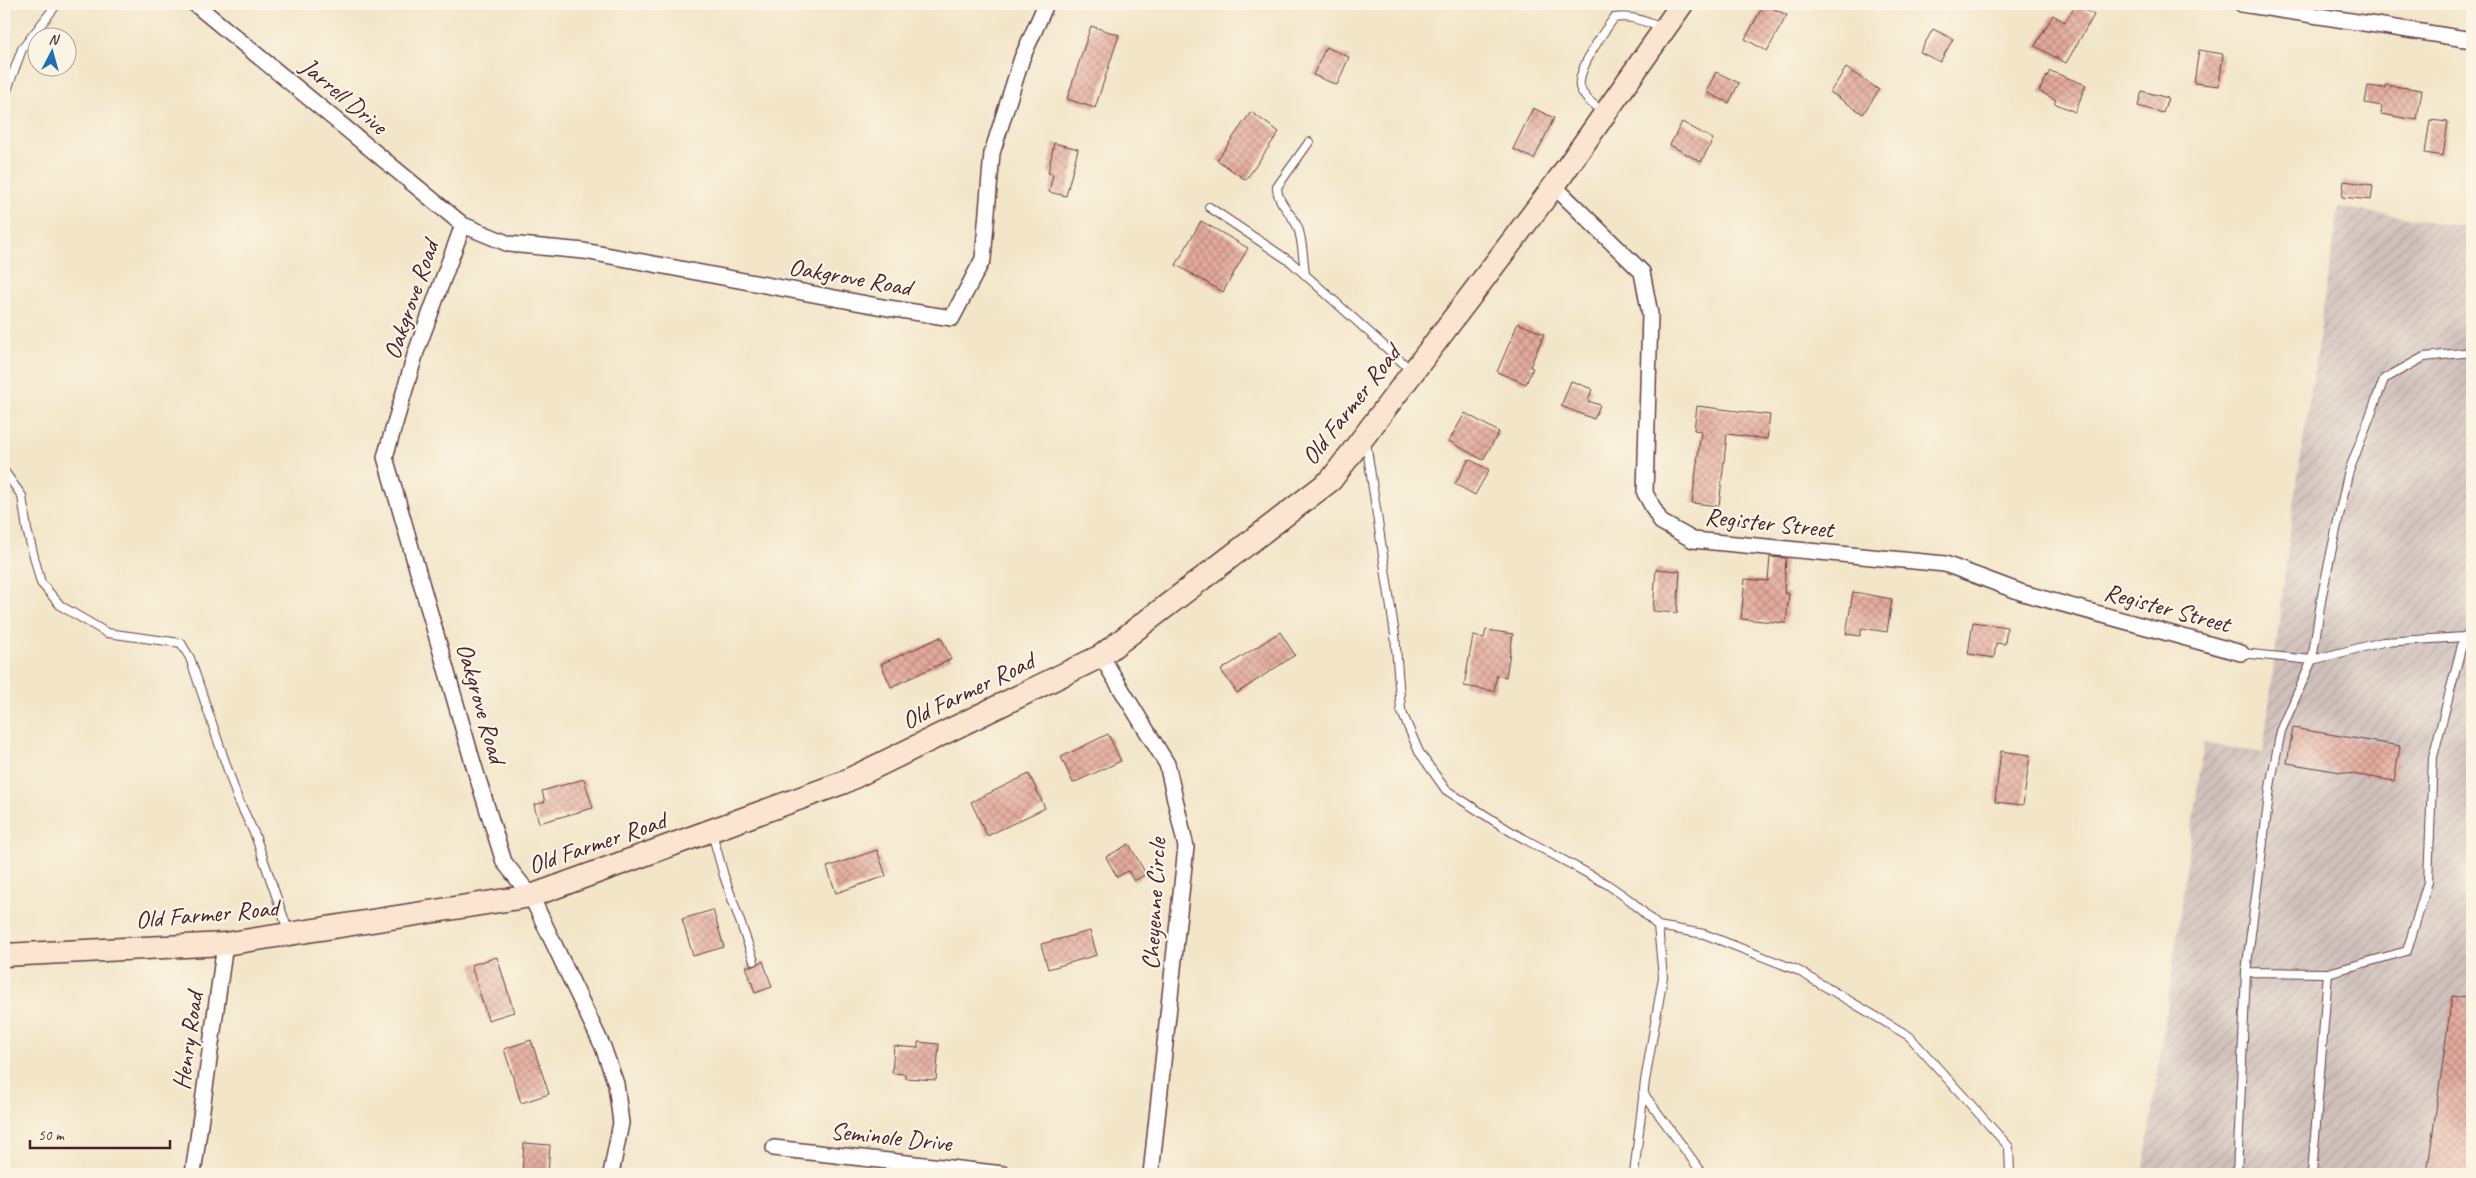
<svg xmlns="http://www.w3.org/2000/svg" width="2476" height="1178" font-family="Caveat,sans-serif">
	<style>
		.industrial { fill: url(#industrial-furrows) }
		.building { fill: url(#building-cross-hatch) }
		.lines { fill: none; stroke-linecap: round; stroke-linejoin: round }
		.lane-casing { stroke: #633d43; stroke-width: 10 }
		.street-casing { stroke: #633d43; stroke-width: 18 }
		.secondary-casing { stroke: #633d43; stroke-width: 25 }
		.lane { stroke: #fff; stroke-width: 8 }
		.street { stroke: #fff; stroke-width: 15 }
		.secondary { stroke: #fce5d0; stroke-width: 22 }
		.labels { text-anchor: middle; dominant-baseline: central; stroke-width: 4.5; stroke-linejoin: round; paint-order: stroke }
		.street-label { font-size: 25px; fill: #4a1f2b; stroke: #fcf5e5 }
	</style>
	<defs>
		<pattern id="industrial-furrows" width="10" height="10" patternUnits="userSpaceOnUse" patternTransform="scale(1.25)"><rect width="10" height="10" fill="#cfc0bb"/><path d="M-1 1l2-2M0 10L10 0M9 11l2-2" fill="none" stroke="#b3a5a1"/></pattern>
		<pattern id="building-cross-hatch" width="8" height="8" patternUnits="userSpaceOnUse" patternTransform="scale(1.25)"><rect width="8" height="8" fill="#e4aa9d"/><path d="M0 0l8 8M0 8l8-8" fill="none" stroke="#bb8a80"/></pattern>
	</defs>
	<rect width="100%" height="100%" fill="#fcf5e5"/>
	<filter id="ink" filterUnits="userSpaceOnUse"><feTurbulence type="fractalNoise" baseFrequency=".02" numOctaves="2"/><feDisplacementMap in="SourceGraphic" scale="10" xChannelSelector="R" yChannelSelector="G"/><feConvolveMatrix kernelMatrix="1 2 1 2 8 2 1 2 1" color-interpolation-filters="sRGB"/></filter>
	<filter id="wash" filterUnits="userSpaceOnUse"><feTurbulence type="fractalNoise" baseFrequency=".0096" numOctaves="4" result="noise"/><feDisplacementMap in="SourceGraphic" scale="20" xChannelSelector="R" yChannelSelector="G"/><feGaussianBlur stdDeviation="1.12" result="paint"/><feColorMatrix in="noise" values="0 0 0 0 0 0 0 0 0 0 0 0 0 0 0 0 0 1.4 0 .05"/><feComposite in="paint" operator="in"/></filter>
	<g filter="url(#wash)">
		<rect width="100%" height="100%" fill="#f2e5c8"/>
		<!-- industrial -->
		<path class="industrial" d="M2339,207l133,21v946h-329l61,-431 59,10 30,-245z"/>
		<g id="blocks">
			<!-- building -->
			<path class="building" d="M1764,4l23,11 -20,36 -22,-12z
				M2076,4l18,11 -28,48 -31,-17 18,-31 12,7z
				M1091,26l28,9 -24,73 -28,-9z
				M1933,29l20,10 -13,23 -20,-10z
				M1326,47l23,10 -12,28 -24,-10z
				M2199,50l24,4 -4,32 -25,-3z
				M1846,68l33,22 -16,24 -33,-22z
				M2050,71l36,14 -11,27 -21,-9 2,-3 -17,-9z
				M1716,72l23,11 -10,20 -23,-11z
				M2385,85l37,5 -5,30 -36,-6 1,-8 -17,-3 3,-17 17,2z
				M2142,91l26,7 -5,15 -25,-7z
				M1533,108l21,10 -20,41 -21,-10z
				M1251,112l28,20 -33,48 -29,-20z
				M2430,120l18,2 -5,34 -18,-3z
				M1682,122l31,17 -12,23 -31,-17z
				M1054,143l24,6 -12,47 -17,-4 4,-18 -5,-1z
				M2344,181l29,4 -2,15 -29,-3z
				M1201,221l47,27 -25,44 -47,-27z
				M1518,323l26,11 -14,33 3,1 -7,16 -29,-12z
				M1571,381l21,8 -4,12 12,4 -6,14 -33,-13z
				M1697,406l73,9 -3,24 -40,-5 -8,72 -27,-3 9,-72 -7,-1z
				M1465,413l34,19 -16,28 -34,-19z
				M1469,459l20,11 -14,25 -20,-11z
				M1770,557l16,1 -2,35 5,1 -3,29 -45,-4 4,-40 23,2z
				M1656,569l24,2 -3,42 -24,-2z
				M1853,592l39,7 -5,33 -25,-4 -2,8 -14,-2z
				M1973,622l34,5 -2,17 -9,-1 -2,15 -26,-4z
				M1486,630l27,4 -7,43 -9,-2 -3,16 -30,-5 9,-50 11,2z
				M1280,632l15,23 -58,38 -16,-23z
				M941,637l10,22 -60,28 -10,-23z
				M2293,728l107,18 -6,35 -107,-18z
				M1108,734l13,27 -48,22 -12,-26z
				M2001,751l29,4 -7,50 -28,-3z
				M1029,774l16,34 -58,28 -16,-34z
				M584,779l9,29 -54,15 -5,-18 11,-3 -3,-11z
				M1129,844l17,30 -12,7 -6,-10 -11,6 -11,-20z
				M877,850l9,26 -50,17 -9,-26z
				M713,910l11,37 -31,9 -11,-37z
				M1090,931l7,24 -49,14 -7,-25z
				M497,957l17,55 -26,8 -17,-55z
				M763,961l9,26 -17,6 -9,-27h9z
				M2452,996l20,3v175h-45z
				M531,1040l18,54 -28,9 -17,-54z
				M918,1042l21,2 -3,36 -31,-2v-4l-13,-1 2,-27 24,2z
				M524,1143l26,2 -2,29h-26z"/>
		</g>
	</g>
	<g filter="url(#ink)">
		<use href="#blocks" fill-opacity="0" stroke="#633d43" stroke-width="1"/>
		<g class="lines">
			<!-- lane casing -->
			<g class="lane-casing">
				<path id="lane" d="M4,98l18,-49 35,-45
					M1603,112c-9,-7 -20,-14 -23,-25 -3,-17 23,-55 34,-69 18,-3 32,4 49,10
					M1209,207l82,55 121,109
					M1305,274c-2,-14 -2,-32 -7,-46 -6,-15 -21,-25 -21,-41l32,-45
					M1366,442l29,193 6,75 18,42 27,38 64,41 97,53 24,17 27,25 5,51 -18,104 -11,93
					M4,471l18,25 5,34 14,53 20,23 46,27 74,10 9,15 47,139 18,38 34,98
					M2241,653l71,7 71,-18 81,-5 8,-7
					M712,833l12,43 30,85
					M1658,926l46,8 93,36 112,66 100,111 1,27
					M2328,973l-82,-1 25,-191 10,-50 31,-71 10,-65 26,-121 36,-95 40,-22 48,-5
					M1643,1093l60,81
					M2237,1174l9,-202
					M2312,1174l16,-201 79,-22 21,-69 5,-125 31,-120"/>
			</g>
			<!-- street casing -->
			<g class="street-casing">
				<path id="street" d="M195,4l268,221 46,19 75,7 304,57 64,10 31,-59 9,-106 30,-95 24,-54
					M2242,4l230,36
					M1554,186l88,86 8,42 -5,179 16,29 32,18 252,24 78,29 218,60
					M463,225l-47,127 -31,105 88,306 31,99 27,34 72,151 13,37 5,39 -10,51
					M1101,656l66,108 19,83 -35,327
					M774,1148l229,26
					M193,1174l32,-230"/>
			</g>
			<!-- secondary casing -->
			<g class="secondary-casing">
				<path id="secondary" d="M4,955l221,-11 306,-48 311,-113 259,-127 230,-176 223,-294 128,-182"/>
			</g>
			<!-- lane -->
			<use href="#lane" class="lane"/>
			<!-- street -->
			<use href="#street" class="street"/>
			<!-- secondary -->
			<use href="#secondary" class="secondary"/>
		</g>
	</g>
	<g class="labels">
		<!-- street labels -->
		<g class="street-label">
			<text transform="translate(344 96) rotate(40)">Jarrell Drive</text>
			<text transform="translate(850 277) rotate(10)">Oakgrove Road</text>
			<text transform="translate(411 300) rotate(-71)">Oakgrove Road</text>
			<text transform="translate(1351 405) rotate(-52)">Old Farmer Road</text>
			<text transform="translate(1769 523) rotate(6)">Register Street</text>
			<text transform="translate(2167 608) rotate(15)">Register Street</text>
			<text transform="translate(968 691) rotate(-26)">Old Farmer Road</text>
			<text transform="translate(481 703) rotate(74)">Oakgrove Road</text>
			<text transform="translate(597 843) rotate(-19)">Old Farmer Road</text>
			<text transform="translate(1154 904) rotate(-87)">Cheyenne Circle</text>
			<text transform="translate(207 914) rotate(-5)">Old Farmer Road</text>
			<text transform="translate(188 1041) rotate(-82)">Henry Road</text>
			<text transform="translate(891 1137) rotate(6)">Seminole Drive</text>
		</g>
	</g>
	<!-- margin -->
	<rect width="2476" height="1178" fill="none" stroke="#fcf5e5" stroke-width="20"/>
	<!-- north arrow -->
	<g transform="translate(52 52) rotate(6)"><circle r="24" fill="#fcf5e5" stroke="#b59f9b"/>
	<path d="M0-4L9 19L0 12L-9 19Z" fill="#1f6fb2"/>
	<text y="-8" font-size="14" font-weight="bold" text-anchor="middle" fill="#4a1f2b">N</text>
	</g>
	<!-- scale -->
	<path d="M30 1140v8h140v-8" fill="none" stroke="#4a1f2b" stroke-width="2.5"/>
	<text x="38" y="1140" font-size="15" fill="#4a1f2b" stroke="#fcf5e5" stroke-width="4" paint-order="stroke">50 m</text>
</svg>
